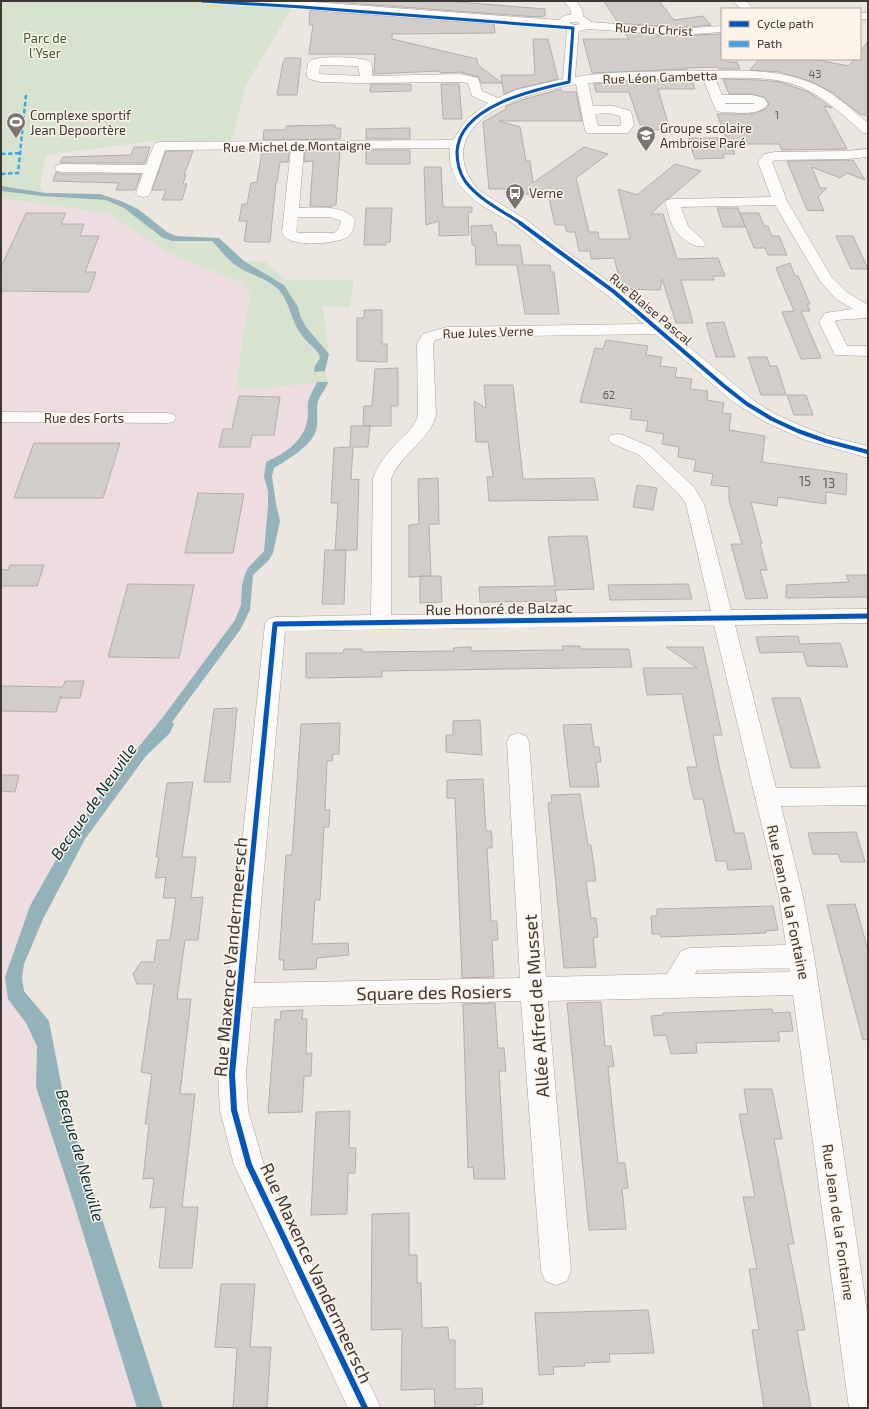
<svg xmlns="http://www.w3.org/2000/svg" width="869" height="1409" font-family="'Exo 2',sans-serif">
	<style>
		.industrial { fill: #eddde0 }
		.green { fill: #d7e3cf }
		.water { fill: #94b2ba }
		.building { fill: #d1cdc8; stroke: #b2aeaa }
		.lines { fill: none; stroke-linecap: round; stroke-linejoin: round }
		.street-casing { stroke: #a5a19c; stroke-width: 1 }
		.secondary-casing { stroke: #a5a19c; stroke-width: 1 }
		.street { fill: #fcfbfa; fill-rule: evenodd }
		.secondary { fill: #fcfbfa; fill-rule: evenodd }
		.quiet { stroke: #3fa3eb; stroke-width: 2.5; stroke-dasharray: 4.5 2.5; stroke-linecap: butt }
		.cycleway-far3-casing { stroke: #fef3e8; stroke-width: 4.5 }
		.cycleway-far2-casing { stroke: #fef3e8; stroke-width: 6 }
		.cycleway-far1-casing { stroke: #fef3e8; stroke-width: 8 }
		.cycleway-casing { stroke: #fef3e8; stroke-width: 9 }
		.cycleway-far3 { stroke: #0057b8; stroke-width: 3 }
		.cycleway-far2 { stroke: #0057b8; stroke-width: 4 }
		.cycleway-far1 { stroke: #0057b8; stroke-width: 5 }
		.cycleway { stroke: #0057b8; stroke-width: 6 }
		.labels { text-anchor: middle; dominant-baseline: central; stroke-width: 3; stroke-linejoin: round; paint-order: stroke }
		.far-number-label { font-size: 11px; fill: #625e59 }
		.far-street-label { font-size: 13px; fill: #3c3833; stroke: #fef3e8 }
		.far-park-label { font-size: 13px; fill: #355b2e; stroke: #fef3e8 }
		.far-poi-label { font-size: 13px; fill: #3c3833; stroke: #fef3e8; text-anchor: start }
		.number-label { font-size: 13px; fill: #625e59 }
		.street-label { font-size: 15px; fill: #3c3833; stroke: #fef3e8 }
		.water-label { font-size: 16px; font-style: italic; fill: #01303a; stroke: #fef3e8 }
		.near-street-label { font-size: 18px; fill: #3c3833; stroke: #fef3e8 }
	</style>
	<rect width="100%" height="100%" fill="#ebe6e0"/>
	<!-- industrial -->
	<path class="industrial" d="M1,198l108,16 61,40 67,27 13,12 -13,85v12l80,-8 -9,21v17l-4,13 -12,15 -8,5 -18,9 -2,15 4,14v15l-4,45 -16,17 -6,17 -1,20 -6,15 -72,97 -54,66 -44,61 -57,155 18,24 11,23 -1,41 39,120 62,201h-136z"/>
	<!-- green -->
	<path class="green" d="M1,1h186l105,7 -46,77 -14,56h-80l-106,14 -6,33 6,5 -45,-7z
		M1,191l40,5 65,4 18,8 48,33h40c7,7 14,17 22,23 14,11 32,13 45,26 11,13 12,31 22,44 5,9 16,14 19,24l-5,8v6l10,-1 3,11 -91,8v-12l13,-85 -13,-12 -67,-27 -61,-40 -108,-16z
		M244,261h21l21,19h68l-4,27 -27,-1 6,48 -23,-27 -5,-9 -3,-11 -14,-22z"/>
	<!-- water -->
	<path class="water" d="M1,186l45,7 54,1 21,7 17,8 29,23 9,4 43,2 25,23 40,24 14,22 3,11 5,9 23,27 -4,17 -11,1 1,-6 5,-8c-2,-10 -14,-15 -19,-24 -10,-13 -11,-31 -22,-44 -13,-13 -31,-15 -45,-26 -8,-6 -15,-16 -22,-23h-40l-9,-3 -39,-30 -18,-8 -65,-4 -40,-5z
		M317,382h11c-2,7 -7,12 -10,19 -2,7 0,17 -1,25 -2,19 -29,33 -43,42l-2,8 4,28 4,17 -7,32 -4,7 -16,15 -3,35 -10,20 -68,92 2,2 -4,9 -24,23 -61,83 -42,80 -19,45 -2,14 2,13 25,30 16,83 98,304h-26l-62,-201 -39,-120 1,-41 -11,-23 -18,-24 -3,-22 25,-71 35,-62 44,-61 54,-66 72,-97 6,-15 1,-20 3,-11 3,-6 16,-17 4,-45v-15l-4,-14 2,-15c19,-9 36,-19 41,-40 2,-7 0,-13 1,-19 1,-7 6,-14 9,-21z"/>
	<!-- building -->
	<path class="building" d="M320,1h126l99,8v7l-7,1z
		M604,1h55l15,19 29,-4 8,9 -34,3 -59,-5z
		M310,10l184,14 1,9 -103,1v5l85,20 1,6 24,18h-21l-3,-6 -18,-5 -20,1v-2l-66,3 1,-20h-66l4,-29h-4z
		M625,33l52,3 42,-2 3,3v22h6l1,3h8l3,7h-21l-1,-2 -31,1 1,1 -96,4 -9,-34h46z
		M533,39h15l10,40 -42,10 -12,5 -3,-19h34z
		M868,41v75l-8,-2 -27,-21 -23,-12 -31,-9 -29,-2 9,-11h54l36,7 5,-7h6v-7z
		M285,58h16l-4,37h-20l6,-33 1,-1z
		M723,79l36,1 21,2 29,10 23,16 -8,-2 23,43 -65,1 -3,-6h-48l4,10h-12l1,4 -29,1 -7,-21h38l-9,-24h36l12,-5 4,-5 -5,-7 -12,-3h-23z
		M639,80h53l3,9h-37l12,41h-19l-2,-5h-9l-11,-33h-33l-2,-8z
		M371,84h40v7l-41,1z
		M441,84h18l3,35h-19z
		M561,89l1,3h14l6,29h-83l21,6 6,34h4l3,22 51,-36 24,7 -32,24 13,54h9l1,7h31l-12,-50 19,6 38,-31 26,7 -32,27 -3,1 -15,15h12l14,45 41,-1 7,18h-12l1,4h-33l12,43h-17l-14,-44 -2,11 -38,-1 -8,-31 -23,1 -1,-8h-11l-4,-19h-8l-2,-7h-10l-7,-31h-42l1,-5h-18l-6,-67 23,-13v-3l19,-7z
		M335,125v3h6l-1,11 -77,1 1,-10h22v-4z
		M410,128v11h-44v-10z
		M134,147h16l-5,16h-85l3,-6 68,-2z
		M305,150h35l-4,55h-4v2l-22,-1 3,-45 -9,1z
		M366,150h44v14h-44z
		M166,151h27l-9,24h2l-3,9h4l-5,16h-20l4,-10h-14z
		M262,151h27l-1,11h-8l-3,20h-1l-6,60h-21l-5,-1 3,-20h-8l3,-17h5l4,-21 6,-1z
		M853,160l12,20 -18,-7 -7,5 -28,-11 8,21h7l-9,9 6,14 -17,-1 -20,-49z
		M424,167h17l2,40h29v5l-4,1 1,22 -30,1v-15l-13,4z
		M56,172l6,2h79l-6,16h-19l3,-7 -66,-2z
		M366,208h26l-2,34h-4v3h-22z
		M717,208h21l7,19h-22z
		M26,213h40l-5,11h23l-4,12h19l-14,36h11l-7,20 -88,-1v-24z
		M740,213h19l5,13h4l4,10h7l8,19h-19l-3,-7h-11z
		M492,225l1,7h3l1,13h23l3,20h27l1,7h3l5,42h-34l-8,-49h-41l-1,-20h-3l-1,-19z
		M836,236h17l15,33h-17z
		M790,263l5,13h3l12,28h-3l3,7h-9l20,47 -20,1 -19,-47 12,-1 -18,-43z
		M364,310h18v34h5v18l-30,-1v-43h7z
		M724,322l5,17 6,18h-19l-10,-34z
		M606,340l42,6 -2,9 16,2 -2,9 17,2 -2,9 17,2 -2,10 18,2 -1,9 17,3 -2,10 9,1 -2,16 36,6 -3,26 85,12 -1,21 -20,-3v12l-48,-7 -1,9 -26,-4 11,42h-2l7,26h-7l8,28 -22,1 -15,-55h11l-13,-44v-13l-18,-2 2,-11 -19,-3 2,-11 -18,-3 1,-10 -17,-3 2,-10 -18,-3 2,-10 -18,-2 2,-10 -52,-7 15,-54 8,1z
		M748,357h19l3,9h7l9,29h-25z
		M398,368v38h-7v20h-28l1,-20h8l3,-37z
		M484,385h29l10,94 71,-1 4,22 -109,1 -2,-24h6l-5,-35h-12l-2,-41 12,7z
		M787,395h19l7,20h-19z
		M239,396l41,1 -6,38h-22l-2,12h-31l4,-18h9z
		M351,426h19l-2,21h-15l-2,33 8,-1 -2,71h-22l3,-47h-7l3,-55 16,-1z
		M34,443h86l-17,55h-89z
		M438,478l1,46h-10l2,52 -22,1v-52l10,-1 -1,-45z
		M637,485l20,3 -4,22 -20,-3z
		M198,493l46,1 -11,59h-48z
		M571,536h16l7,53 -39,1 2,11 -77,1 -1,-15 76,-1 -7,-49z
		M325,550h21l-2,54h-22z
		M10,565h34l-7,21h-36v-16h7z
		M846,575h22v22l-82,1v-13l63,-3z
		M420,576h21l1,26 -22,1z
		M128,584l66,1 -15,73 -71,-1z
		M688,584l4,15 -82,1 -2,-15z
		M798,636l2,8 40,-1 8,24 -41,-1 -4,-14 -43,1 -4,-16z
		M562,646h18v3h49l3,18 -250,4v6l-76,1v-25h37l1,-4h18v3l92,-1 -1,-3 18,-1v4l92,-1z
		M666,647h37l19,88h-9l6,31 16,67h9l8,36 -24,1 -2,-9h-10l-13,-62h-9l-4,-16 -3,-16h10l-15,-73 -35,1 -4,-27h54z
		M65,681h19l-4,17h-20l1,-2 -5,16 -55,-1v-25l62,1z
		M772,698h28l20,70h-29z
		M237,708l-7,74h-26l10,-73z
		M480,720l2,35 -36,-3v-17h7v-14z
		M340,723l-1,31h-6l-1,7h-5l-2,49h5l-1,17h-5l-4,73h-5l-3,44 36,-1 1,12 -32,3 -1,11 -33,1 1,-10h-5l7,-105h6l9,-131z
		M591,724l3,23h5l2,15h-5l3,25h-29l-7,-62z
		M1,775h18l-4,17 -14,-1z
		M483,779l3,52h5l1,8v9h-5l4,73h6l1,19h-6l2,37 -32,1 -7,-180h-8v-18z
		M193,782l-11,75h14l-5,41 12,-1 -5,43h-13l-8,59h14l-11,95h15l-13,113h16l-6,61h-33l7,-61 -16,1 4,-30 -11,1 6,-55h-4l7,-50 -11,-2 13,-88h-17l-4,-10 8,-12h13l3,-22h13l6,-42h-13l3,-21 -11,1 4,-21h-3l11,-74z
		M580,794l8,51h3l5,36h-10l5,37h5l1,10 1,9 -5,1 3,29 -32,1 -16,-165 4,-1 -1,-7z
		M856,832l9,30h-24l-3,-8h-25l-5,-21z
		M855,904l13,46v89l-5,1 -36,-135z
		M773,906l5,24 -12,1v2l-105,4 -1,-3h-8l-1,-18h6v-7z
		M601,1002l4,44h6l3,20 -6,1 10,96h7l3,25 -6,1 4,40 -37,1 -22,-227z
		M495,1003l3,45h6l2,23h-7l6,108h-31l-1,-12 -5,1 -5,-164z
		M772,1009l1,4 17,-1 3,19 -15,1 2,9 -84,2 1,10 -26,1 -5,-19 -12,1 -3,-20 12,-1v-2z
		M303,1010l-1,9h5l-1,35 6,-1 -1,23h-7l-2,36 -34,1 7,-94 5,1 1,-9z
		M744,1089h28l10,50h-8l20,105h-6l17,86h-8l14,78h-47l-12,-78h7l-10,-61h8l-14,-72h12l-16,-83h9z
		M350,1111l-1,37h7l-1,25h-7l-1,41 -36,1 5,-103z
		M409,1213v42h8v28h4l1,45 26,-1 1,13h6v49l27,-1 1,16 -8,1v3h-40l-1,-19 -33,1 1,-61 -31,1 1,-116z
		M221,1284h34l-5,63h21l-4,61h-34l4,-60 -22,-1z
		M648,1310l6,43 -45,1 1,8 -26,1 1,3 -32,1 1,7 -15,1 -4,-62z"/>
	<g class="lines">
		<!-- street casing -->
		<g class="street-casing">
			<path id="street" d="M564,1h12c4,6 10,12 5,19h-8l-2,-2v-8z
				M733,1h13l8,8h-13z
				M573,25l4,1 2,2 -4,49c36,-6 74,-5 110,-6 41,0 85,-4 124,11 22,8 41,26 59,41v11l-5,-1c-19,-17 -38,-36 -62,-46 -26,-11 -58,-9 -86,-9l7,17h30l12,3 4,6c-9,13 -33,8 -47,8l-4,-1 -2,-3 -12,-29h-64l-51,4 5,23h20l18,5 3,14 -6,8h-41l-2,-3 -9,-46c-36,7 -114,24 -113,72 1,13 7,26 17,35l48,30 35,28 52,37 142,117 20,12 27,12 27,10 37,9v12l-63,-18 -40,-18 -33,-21 -77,-67 -207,3 -13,3 -2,4 3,71c-6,25 -35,38 -45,64v136l320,-4 -25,-107 -6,-9 -41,-40 -28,-12 -3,-4 3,-4 6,-1 6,1 28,12 43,40 10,17 27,106 137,-1v14l-133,2 41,163 92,-1v18l-87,1 22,91 11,59 54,362v90h-19l-56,-413 -245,6 23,269 -4,11 -11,4 -11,-4 -4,-11 -20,-269 -269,6 -6,67 2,36 15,52 118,246h-33l-109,-233 -5,-10 -14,-55 -2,-36 47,-450 3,-5 7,-2 96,-2 2,-136c4,-12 11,-22 20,-32 9,-10 22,-19 25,-32l-1,-71 6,-10 24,-7 197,-3c-30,-25 -61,-46 -92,-70 -12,-8 -22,-18 -33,-26 -17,-13 -39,-20 -53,-36 -12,-11 -18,-28 -16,-44l-146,1 -5,59c16,0 45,-4 56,12l-2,10 -5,7c-13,7 -61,12 -66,-5l9,-83 -126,1 -15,43 -2,3 -5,1 -5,-1 -2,-3 7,-20 -81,-1 -5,-1 -2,-3 2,-3 5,-1 84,1 9,-22 5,-1 293,-2 14,-21 21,-16 -16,-7 -4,-13 -8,-1 -102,1 -37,-1 -12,-3c-3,-4 -2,-5 -2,-9 1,-3 0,-7 3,-9 6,-6 51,-4 59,0 4,3 3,11 3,15l88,-2 18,4 4,13 16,7 18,-8 47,-11 4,-51 2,-2zM320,65l38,1 2,10 -41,-2zM725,103h27l3,1h-29zM608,113l12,3 1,8 -1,2h-22l-3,-12zM298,217h32l11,4 -3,9 -4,3h-34l-4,-1zM714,625l65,272 7,48 -96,3 -9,3 -14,23 -121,3 -17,-235 -3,-6 -8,-3 -8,3 -3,6 13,236 -266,5 31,-352zM789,968l1,4 -95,2 2,-4z
				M868,149v8l-21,2 -72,1 -3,2 15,39 44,75 17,17 20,12v13l-32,2 -1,2 12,24h21v10l-33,-1 -2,-4 -14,-29 6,-9 28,-4 -17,-10 -16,-18 -45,-76 -94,2 7,19 18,17 -2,3c-10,3 -26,-10 -31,-19 -3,-7 -5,-16 -8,-24l2,-3 5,-1 99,-2 -13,-35 6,-8 11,-2 72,-1z
				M1,412l166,1 6,1 3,4 -3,4 -6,1 -166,-1z"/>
		</g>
		<!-- secondary casing -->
		<g class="secondary-casing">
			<path id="secondary" d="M248,1h51l260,19c7,-9 26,-6 32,2l86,7 45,-3v6l-45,3 -89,-6 -13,3 -15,-5 -306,-23zM571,22h6l3,2 -5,1 -6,-2z
				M860,13h8v6h-8z"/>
		</g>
		<!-- street -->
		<use href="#street" class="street"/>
		<!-- secondary -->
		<use href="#secondary" class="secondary"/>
		<!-- quiet -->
		<path class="quiet" d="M1,154l19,-1
			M1,174l17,-1 8,-78"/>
		<!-- cycleway-far3 casing -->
		<g class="cycleway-far3-casing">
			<path id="cycleway-far3" d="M202,1l100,6 271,21 -4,54c-36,8 -110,24 -112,70 0,11 2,20 8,29 14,19 38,30 57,43"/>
		</g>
		<!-- cycleway-far2 casing -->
		<g class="cycleway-far2-casing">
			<path id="cycleway-far2" d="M520,223l93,68 111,95 23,18 25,15 26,12 28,10 42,11"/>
		</g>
		<!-- cycleway-far1 casing -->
		<g class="cycleway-far1-casing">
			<path id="cycleway-far1" d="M248,903l27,-279 593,-8"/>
		</g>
		<!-- cycleway casing -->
		<g class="cycleway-casing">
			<path id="cycleway" d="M248,902l-16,172 2,36 15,55 116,243"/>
		</g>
		<!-- cycleway-far3 -->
		<use href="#cycleway-far3" class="cycleway-far3"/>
		<!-- cycleway-far2 -->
		<use href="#cycleway-far2" class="cycleway-far2"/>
		<!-- cycleway-far1 -->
		<use href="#cycleway-far1" class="cycleway-far1"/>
		<!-- cycleway -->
		<use href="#cycleway" class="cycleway"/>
	</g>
	<!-- icons -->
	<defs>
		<g id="stadium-pin" transform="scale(1)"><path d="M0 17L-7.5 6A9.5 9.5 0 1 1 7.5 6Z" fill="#797570" stroke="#fef3e8"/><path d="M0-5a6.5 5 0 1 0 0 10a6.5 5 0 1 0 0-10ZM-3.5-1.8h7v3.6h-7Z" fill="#fff"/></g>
		<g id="school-pin" transform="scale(1)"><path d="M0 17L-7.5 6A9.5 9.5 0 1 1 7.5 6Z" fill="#797570" stroke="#fef3e8"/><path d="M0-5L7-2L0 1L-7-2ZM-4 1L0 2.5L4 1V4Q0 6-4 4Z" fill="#fff"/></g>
		<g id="bus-pin" transform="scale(1)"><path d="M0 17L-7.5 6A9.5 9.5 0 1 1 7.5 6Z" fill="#797570" stroke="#fef3e8"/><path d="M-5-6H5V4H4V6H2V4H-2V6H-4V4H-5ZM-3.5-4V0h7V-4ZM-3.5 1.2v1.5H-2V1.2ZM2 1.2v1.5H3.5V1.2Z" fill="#fff"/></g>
	</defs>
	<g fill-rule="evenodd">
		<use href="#stadium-pin" x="16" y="122"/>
		<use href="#school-pin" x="646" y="135"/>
		<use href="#bus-pin" x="515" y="193"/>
	</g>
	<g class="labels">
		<!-- far-number labels -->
		<g class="far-number-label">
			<text x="815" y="73">43</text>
			<text x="777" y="114">1</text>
			<text x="609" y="394">62</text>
		</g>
		<!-- far-street labels -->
		<g class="far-street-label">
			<text transform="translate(654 29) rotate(3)">Rue du Christ</text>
			<text transform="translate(660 77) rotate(-2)">Rue Léon Gambetta</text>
			<text transform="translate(297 146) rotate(-1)">Rue Michel de Montaigne</text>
			<text transform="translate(651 309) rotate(40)">Rue Blaise Pascal</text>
			<text transform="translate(488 332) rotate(-2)">Rue Jules Verne</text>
			<text x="84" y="418">Rue des Forts</text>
		</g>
		<!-- far-park labels -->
		<g class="far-park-label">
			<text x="45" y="38">Parc de<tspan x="45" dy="15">l'Yser</tspan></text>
		</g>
		<!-- far-poi labels -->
		<g class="far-poi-label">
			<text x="30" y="115">Complexe sportif<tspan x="30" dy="15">Jean Depoortère</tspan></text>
			<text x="660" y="128">Groupe scolaire<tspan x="660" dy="15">Ambroise Paré</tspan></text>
			<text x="529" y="193">Verne</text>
		</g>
		<!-- number labels -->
		<g class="number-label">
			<text x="805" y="481">15</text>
			<text x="829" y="483">13</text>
		</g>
		<!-- street labels -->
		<g class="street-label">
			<text transform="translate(499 608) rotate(-1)">Rue Honoré de Balzac</text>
			<text transform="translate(789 902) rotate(78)">Rue Jean de la Fontaine</text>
			<text transform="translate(839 1222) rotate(82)">Rue Jean de la Fontaine</text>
		</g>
		<!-- water labels -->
		<g class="water-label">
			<text transform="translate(93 801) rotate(-55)">Becque de Neuville</text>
			<text transform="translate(81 1155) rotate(74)">Becque de Neuville</text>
		</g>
		<!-- near-street labels -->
		<g class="near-street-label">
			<text transform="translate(230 957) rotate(-85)">Rue Maxence Vandermeersch</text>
			<text transform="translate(434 992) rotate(-1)">Square des Rosiers</text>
			<text transform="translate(536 1006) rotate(-94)">Allée Alfred de Musset</text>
			<text transform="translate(317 1273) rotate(65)">Rue Maxence Vandermeersch</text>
		</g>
	</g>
	<!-- border -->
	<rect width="869" height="1409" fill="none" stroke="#3c3833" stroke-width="4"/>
	<!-- legend -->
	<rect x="721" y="8" width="140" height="52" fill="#fef3e8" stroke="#b0a8a0"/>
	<rect x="729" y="21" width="20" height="6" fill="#0057b8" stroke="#b0a8a0"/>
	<text x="757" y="28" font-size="12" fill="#3c3833">Cycle path</text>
	<rect x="729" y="41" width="20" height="6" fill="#3fa3eb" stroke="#b0a8a0"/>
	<text x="757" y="48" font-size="12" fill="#3c3833">Path</text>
</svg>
